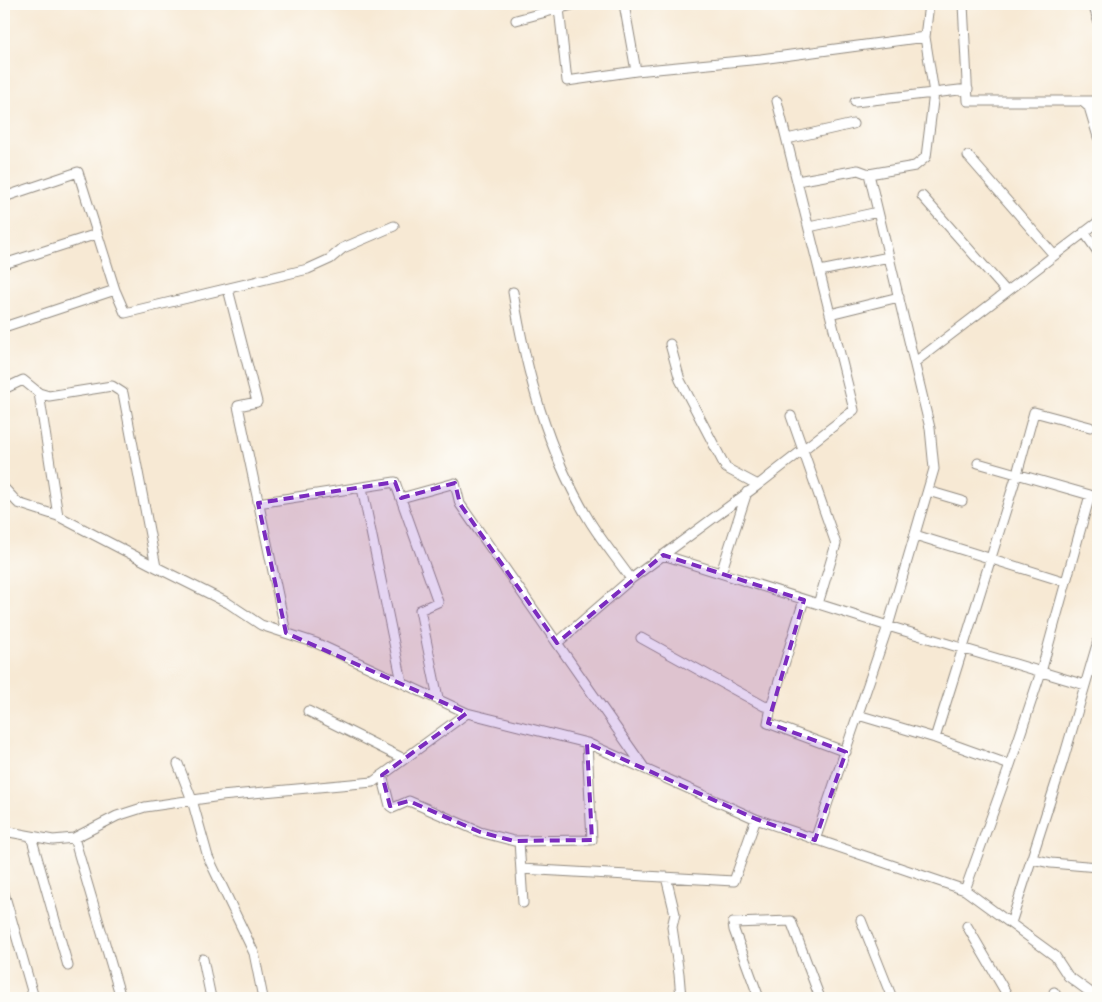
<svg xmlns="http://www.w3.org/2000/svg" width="1102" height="1002" font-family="Alegreya,serif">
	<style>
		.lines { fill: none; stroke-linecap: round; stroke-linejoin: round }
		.minor-casing { stroke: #918a80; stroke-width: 11 }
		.minor { stroke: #fff; stroke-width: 9 }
		.marked { fill: #7b2cbf; fill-opacity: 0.2; stroke: #7b2cbf; stroke-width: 4; stroke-dasharray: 10 6; stroke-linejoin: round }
	</style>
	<rect width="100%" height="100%" fill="#fdfcf7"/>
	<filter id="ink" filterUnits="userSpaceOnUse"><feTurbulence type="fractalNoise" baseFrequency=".02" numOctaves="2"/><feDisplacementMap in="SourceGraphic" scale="10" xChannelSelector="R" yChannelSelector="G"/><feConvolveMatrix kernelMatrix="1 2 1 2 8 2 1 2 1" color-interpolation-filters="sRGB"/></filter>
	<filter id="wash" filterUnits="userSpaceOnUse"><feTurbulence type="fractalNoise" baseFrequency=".0096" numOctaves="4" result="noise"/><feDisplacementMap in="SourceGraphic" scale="20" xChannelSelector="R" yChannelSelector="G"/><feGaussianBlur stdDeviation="1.12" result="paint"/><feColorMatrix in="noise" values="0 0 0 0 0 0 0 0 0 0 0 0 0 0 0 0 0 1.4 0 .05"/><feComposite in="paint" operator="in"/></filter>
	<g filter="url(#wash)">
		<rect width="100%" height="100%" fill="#f7e9d4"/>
	</g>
	<g filter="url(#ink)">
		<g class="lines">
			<!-- minor casing -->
			<g class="minor-casing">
				<path id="minor" d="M624,4l12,67 125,-12 164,-22
					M963,4l5,97h130
					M1093,4l5,16
					M559,8l8,73 69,-10
					M516,20l60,-16
					M1082,101l7,6 9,30
					M855,102l113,-13
					M787,139l66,-15
					M968,156l86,99
					M869,174l46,-8 11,-9 8,-64 -9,-56 4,-33
					M797,181l61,-11 11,4 61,254 4,41 -46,157 -73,214
					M922,196l84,95
					M4,197l74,-25 37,118 10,23 183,-44 22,-10 13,-11 51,-22
					M809,227l69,-15
					M1084,232l14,20
					M4,264l93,-30
					M820,271l69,-14
					M228,289l29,113 -19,4 48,227
					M513,292c13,79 34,159 76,228 12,20 28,39 42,59
					M830,314l69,-17
					M4,327l111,-37
					M670,344l10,36 46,88 32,17
					M915,362l183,-140
					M4,389l19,-9 16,13 19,123
					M39,393l10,3 63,-10 11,7 33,174
					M791,416l45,128 -18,60
					M4,488l14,15 40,13 98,51 72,36 33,22 55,18 151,70 120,30 169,76 209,71 90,66 13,20 30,22
					M362,488l40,194
					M928,491l34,10
					M401,498l54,-15 5,21 185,265
					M258,503l137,-21 43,120 -18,8 18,88
					M915,535l151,47
					M663,555l225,71 197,59
					M721,573l26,-81
					M804,600l-33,107 -3,16 78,29
					M641,638l123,68 7,1
					M557,643l74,-64 127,-94 96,-75 -77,-309
					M308,711l96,48
					M858,715l77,23 75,27
					M935,738l82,-264 17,-62 56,15
					M178,764l14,36 16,57 46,96 9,45
					M382,775l8,31 3,2 16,-7 71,31 34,9 78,-1 -5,-97
					M4,831l49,9 21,-2 43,-22 28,-9 76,-11 152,-14 94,-69
					M31,836l37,130
					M74,838l47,160
					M519,841l4,62
					M1032,859l19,4 47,4
					M521,869l213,12 22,-62
					M666,877l9,37 -3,13 7,47 2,24
					M965,890l45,-125 31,-93 49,-177 -112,-32
					M4,893l30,105
					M861,920l31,78
					M1011,923l51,-159 36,-123
					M967,926l42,72
					M203,959l8,39
					M1054,992l4,6
					M759,998l-25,-68 -1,-7 58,-2 29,77"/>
			</g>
			<!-- minor -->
			<use href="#minor" class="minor"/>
		</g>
	</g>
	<!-- marked area -->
	<path class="marked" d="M395,482l6,16 54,-15 5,21 97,139 106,-88 141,45 -36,123 78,29 -31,88 -59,-21 -169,-76 5,97 -78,1 -34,-9 -71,-31 -19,5 -8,-31 85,-62 -181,-80 -28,-130z"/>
	<!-- margin -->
	<rect width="1102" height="1002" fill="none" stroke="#fdfcf7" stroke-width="20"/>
</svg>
